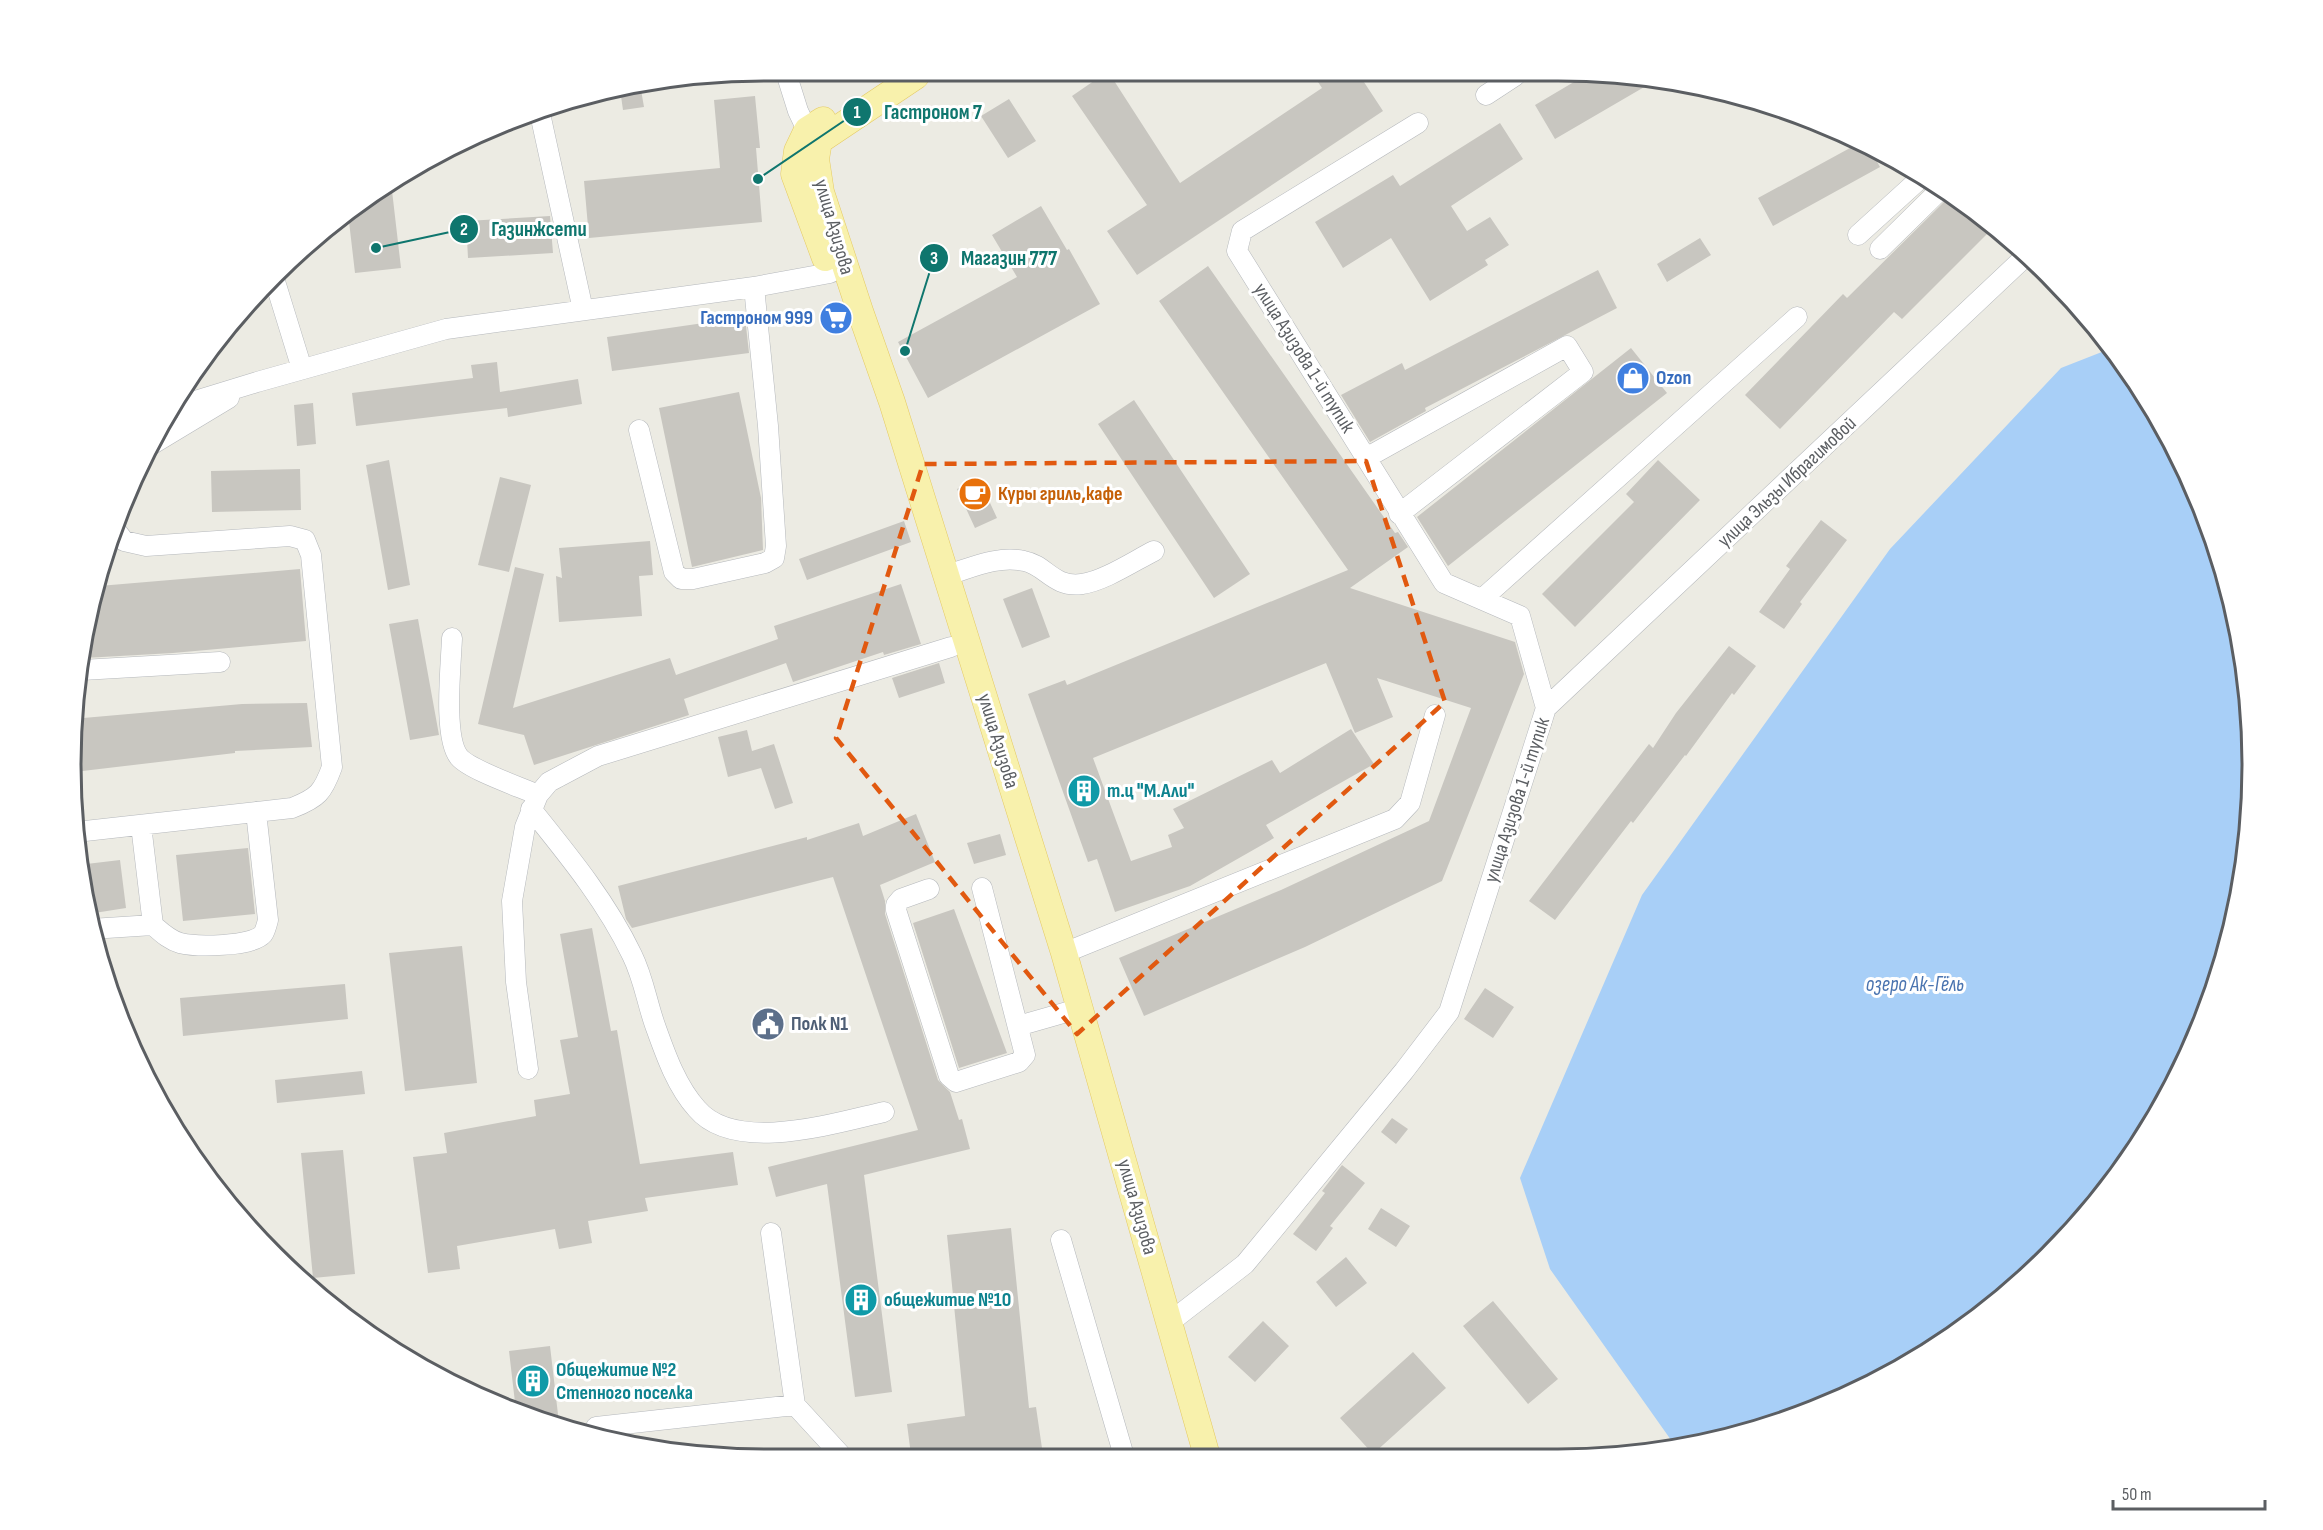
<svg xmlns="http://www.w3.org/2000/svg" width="2323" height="1530" font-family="'Sofia Sans Condensed',sans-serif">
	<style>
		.water { fill: #a8cff7 }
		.building { fill: #c8c6c0 }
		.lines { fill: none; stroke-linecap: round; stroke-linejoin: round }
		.minor-casing { stroke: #b5b8bc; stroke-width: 21 }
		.major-casing { stroke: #e5ca63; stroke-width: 27 }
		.minor { stroke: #fff; stroke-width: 20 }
		.major { stroke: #f8f1ac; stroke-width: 26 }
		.marked { fill: none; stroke: #e15910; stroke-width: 4.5; stroke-dasharray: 12 8; stroke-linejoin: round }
		.labels { text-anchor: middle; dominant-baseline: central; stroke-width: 6; stroke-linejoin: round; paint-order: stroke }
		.street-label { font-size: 20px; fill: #5b5e62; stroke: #fff }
		.shop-label { font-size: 20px; font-weight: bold; fill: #366cbe; stroke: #fff; text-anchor: end }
		.food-label { font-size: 20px; font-weight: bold; fill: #c56008; stroke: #fff; text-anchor: start }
		.culture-label { font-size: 20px; font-weight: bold; fill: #0d838f; stroke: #fff; text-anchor: start }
		.service-label { font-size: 20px; font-weight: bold; fill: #4e5e75; stroke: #fff; text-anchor: start }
		.water-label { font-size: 21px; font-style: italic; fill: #4a74b0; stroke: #fff }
		.rim { fill: none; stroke: #5b5e62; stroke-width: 3 }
		.leader { fill: none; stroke: #0f766e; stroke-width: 2 }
		.callout-dot { fill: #0f766e; stroke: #fff; stroke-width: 2 }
		.mark-label { font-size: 18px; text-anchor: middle; font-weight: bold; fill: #fff }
		.callout-label { font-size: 21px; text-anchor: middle; font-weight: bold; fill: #0f766e; stroke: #fff; stroke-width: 6; stroke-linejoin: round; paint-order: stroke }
	</style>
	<rect width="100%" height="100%" fill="#ecebe3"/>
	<!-- water -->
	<path class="water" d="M2112,348l69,110 48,127 22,134 -4,136 -31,133 -56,124 -80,111 -99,93 -116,72 -128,48 -65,11 -1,-7 -121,-171 -30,-91 122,-283 248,-346 171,-181z"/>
	<!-- building -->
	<path class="building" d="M1101,76h10l69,107 142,-95 -8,-12h46l23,35 -246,164 -30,-44 40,-26 -75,-109z
		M1584,76h65l9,3 -103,60 -20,-34z
		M640,84l4,23 -21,3 -3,-21z
		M755,96l5,52h-4l6,74 -173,16 -5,-57 136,-13 -6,-68z
		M1009,99l27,42 -28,17 -27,-42z
		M1500,123l23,36 -72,47 16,25 23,-14 19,28 -24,15 3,5 -58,36 -39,-63 -48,30 -28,-46 78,-47 7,11z
		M1861,142l7,3 12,22 -107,59 -15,-28z
		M391,182l10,86 -46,5 -7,-60 31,-25z
		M1950,196l44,31 -92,92 -8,-7 -114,117 -35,-34 98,-101 4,4z
		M1041,206l26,44 2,-1 31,55 -172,94 -30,-56 119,-65 -25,-42z
		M550,216l3,37 -85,5 -2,-37z
		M1700,238l11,17 -44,27 -10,-18z
		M1208,266l187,267 3,-1 10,15 -58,41 165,54 9,32 -82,207 -137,66 -161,69 -25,-58 162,-68 148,-69 42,-113 -94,-30 16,39 -38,16 -29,-70 -233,95 38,103 41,-14 -4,-12 16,-7 -11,-19 99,-49 8,13 71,-44 23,35 -108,61 8,13 -84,48 -75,26 -18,-53 -9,3 -60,-168 37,-14 2,5 281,-115 -189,-269z
		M1598,270l19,38 -192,100 1,3 -56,31 -29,-47 61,-32 3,7z
		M745,317l4,36 -137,18 -5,-34z
		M1631,348l36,45 -219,173 -31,-49z
		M497,362l3,30 78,-13 4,25 -74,13 -1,-9 -151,18 -4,-33 121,-15 -2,-13z
		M739,392l22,106 2,52 -71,17 -33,-159z
		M1134,400l116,174 -36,24 -116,-174z
		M313,403l3,41 -19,2 -3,-41z
		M389,460l21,125 -22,5 -22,-125z
		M1658,460l42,40 -125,127 -33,-33 92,-92 -8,-8z
		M300,469l1,41 -89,2 -1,-41z
		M500,477l31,8 -22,87 -31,-7z
		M979,479l18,39 -22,10 -18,-39z
		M1821,520l26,20 -47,62 2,2 -18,25 -25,-17 31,-43 -4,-3z
		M904,521l7,21 -104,38 -8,-21z
		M650,541l3,34 -14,1 3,40 -83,6 -3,-46 6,2 -3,-30z
		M515,567l29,7 -31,134 157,-50 6,17 102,-36 -4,-13 127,-42 20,60 -37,11 -1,-3 -90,30 -7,-19 -102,36 5,16 -155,50 -10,-30 -46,-11z
		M300,569l6,72 -133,12 -89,5 15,-72z
		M1032,588l18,49 -28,11 -19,-49z
		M418,619l21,116 -29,5 -21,-116z
		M1729,646l27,20 -22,29 -2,-2 -46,63 -1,-1 -52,68 -2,-2 -76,99 -26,-19 120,-157 4,4 23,-35z
		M939,663l6,20 -46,15 -7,-20z
		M307,703l5,44 -77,4v2l-161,19 -2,-53 170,-15z
		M747,730l5,21 22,-7 19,59 -18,6 -14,-41 -33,9 -10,-40z
		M916,814l19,48 -55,23 5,16v13l53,166 12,12 9,28 3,-1 8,30 -106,26 28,217 -37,5 -28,-213 -51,13 -8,-30 150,-37 -85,-253 -201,51 -6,-9 -8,-33 189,-49v3l52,-17 4,13z
		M1000,834l6,21 -32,9 -7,-21z
		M248,848l7,66 -72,7 -7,-66z
		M120,860l6,48 -38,6 -10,-49z
		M954,909l53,144 -48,15 -46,-145z
		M592,928l19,103 6,-1 23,134 93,-12 5,33 -93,13 3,13 -60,10 4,22 -33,6 -4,-20 -98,17 3,23 -32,4 -15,-116 34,-4 -3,-20 92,-17 -2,-16 36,-6 -10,-54 18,-3 -18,-103z
		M462,946l15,137 -72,8 -16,-138z
		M345,984l3,35 -165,17 -3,-38z
		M1485,988l29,19 -21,31 -29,-19z
		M362,1071l3,23 -88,9 -2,-23z
		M1392,1118l16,11 -12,15 -15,-12z
		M343,1150l12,124 -42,4 -12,-125z
		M1342,1165l23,18 -35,43 3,2 -17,23 -23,-17 32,-41 -3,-2z
		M1381,1208l29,18 -14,21 -28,-18z
		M1011,1228l18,180 7,-1 7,48h-132l-4,-31 58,-8 -18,-181z
		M1346,1257l21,26 -31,24 -20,-25z
		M1493,1301l65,78 -30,25 -65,-78z
		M1263,1321l26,25 -34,36 -27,-25z
		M550,1346l9,77 -43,-12 -7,-60z
		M1413,1352l33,36 -73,66 -33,-36z"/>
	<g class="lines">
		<!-- minor casing -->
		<g class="minor-casing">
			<path id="minor" d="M787,76l11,35 9,19
				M1486,95l29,-19
				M539,109l44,201
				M1858,235l65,-59
				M1880,249l61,-60
				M273,275l29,94
				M169,409l88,-27 189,-53 308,-42 76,-14
				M639,430l35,142 7,7h12l72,-16 9,-5 2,-12 -8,-120 -14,-139
				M151,445l78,-47
				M1366,458l201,-112 16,26 -184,142
				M947,575c24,-7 51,-20 77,-14 22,4 29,27 58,23 22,-3 52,-23 72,-33
				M1482,599l315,-282
				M452,638c-1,27 -9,99 7,119 11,13 61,30 79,38
				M82,670l138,-8
				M1546,708l481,-453
				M531,809c37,46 75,92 101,146 12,24 15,49 24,73 10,28 21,59 41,81 38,45 138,14 187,3
				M141,825l12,100
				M76,832l216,-24c26,-10 31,-16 40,-41l-21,-212 -6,-15 -15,-4 -144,10 -22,-5 -10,-13
				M929,889l-28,10 -5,6v5l53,166 7,6 63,-20 6,-7 -43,-167
				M91,929l62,-4c8,7 16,15 27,18 16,4 72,4 83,-9 2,-3 4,-10 5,-14l-12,-108
				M1064,953l331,-134 15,-16 25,-88
				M1018,1026l49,-14
				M528,1069l-12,-87 -4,-81 13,-74 13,-32 11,-13 49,-26 353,-109
				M771,1233l24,172 45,49
				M1061,1240l63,216
				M1170,1322l75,-58 159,-193 45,-59 97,-304 -26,-92 -76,-33 -207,-332 5,-20 176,-108
				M596,1427l199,-22"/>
		</g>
		<!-- major casing -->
		<g class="major-casing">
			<path id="major" d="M916,76l-97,65 -3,18 5,33 39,119 32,91 172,551 143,503
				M823,120l-16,10 -10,21 -3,23 31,84"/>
		</g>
		<!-- minor -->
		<use href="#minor" class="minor"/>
		<!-- major -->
		<use href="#major" class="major"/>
	</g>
	<!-- marked area -->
	<path class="marked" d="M1366,461l79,241 -368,332 -241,-296 87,-274z"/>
	<!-- icons -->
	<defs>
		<g id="supermarket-disc" transform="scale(1.725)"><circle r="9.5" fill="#3f7fe0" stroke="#fff"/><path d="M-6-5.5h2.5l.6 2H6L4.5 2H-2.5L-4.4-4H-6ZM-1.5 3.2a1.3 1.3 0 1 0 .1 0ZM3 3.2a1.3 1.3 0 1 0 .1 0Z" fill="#fff"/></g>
		<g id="shop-disc" transform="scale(1.725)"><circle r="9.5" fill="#3f7fe0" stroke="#fff"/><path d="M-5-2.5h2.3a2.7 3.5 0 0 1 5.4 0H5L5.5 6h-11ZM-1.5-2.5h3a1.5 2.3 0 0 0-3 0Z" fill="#fff"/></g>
		<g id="cafe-disc" transform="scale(1.725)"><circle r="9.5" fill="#e8710a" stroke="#fff"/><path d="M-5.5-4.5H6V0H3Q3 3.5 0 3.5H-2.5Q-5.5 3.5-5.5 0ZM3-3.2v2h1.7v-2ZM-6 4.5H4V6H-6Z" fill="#fff"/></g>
		<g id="building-disc" transform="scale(1.725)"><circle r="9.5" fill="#0f9aa8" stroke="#fff"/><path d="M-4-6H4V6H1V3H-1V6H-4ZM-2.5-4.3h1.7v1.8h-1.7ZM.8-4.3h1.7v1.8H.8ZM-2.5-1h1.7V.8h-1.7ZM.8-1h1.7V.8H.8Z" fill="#fff"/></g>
		<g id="civic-disc" transform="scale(1.725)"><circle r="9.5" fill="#5c6f8a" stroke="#fff"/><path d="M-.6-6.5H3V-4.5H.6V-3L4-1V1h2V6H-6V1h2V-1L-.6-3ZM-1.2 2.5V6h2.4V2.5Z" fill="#fff"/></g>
	</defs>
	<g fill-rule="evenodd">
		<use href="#supermarket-disc" x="836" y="318"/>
		<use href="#shop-disc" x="1633" y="378"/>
		<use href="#cafe-disc" x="975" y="494"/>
		<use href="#building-disc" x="1084" y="791"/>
		<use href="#civic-disc" x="768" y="1024"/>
		<use href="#building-disc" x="861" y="1300"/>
		<use href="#building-disc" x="533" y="1381"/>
	</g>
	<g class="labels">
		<!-- street labels -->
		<g class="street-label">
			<text transform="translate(834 227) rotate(74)">улица Азизова</text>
			<text transform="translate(1304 358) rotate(58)">улица Азизова 1-й тупик</text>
			<text transform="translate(1787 482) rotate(-43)">улица Эльзы Ибрагимовой</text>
			<text transform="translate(998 741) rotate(73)">улица Азизова</text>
			<text transform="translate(1517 800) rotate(-72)">улица Азизова 1-й тупик</text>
			<text transform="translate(1137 1207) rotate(74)">улица Азизова</text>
		</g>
		<!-- shop labels -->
		<g class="shop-label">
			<text x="813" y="318">Гастроном 999</text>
			<text x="1656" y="378" text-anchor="start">Ozon</text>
		</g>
		<!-- food labels -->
		<g class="food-label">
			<text x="998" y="494">Куры гриль,кафе</text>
		</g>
		<!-- culture labels -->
		<g class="culture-label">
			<text x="1107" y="791">т.ц "М.Али"</text>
			<text x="884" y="1300">общежитие №10</text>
			<text x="556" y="1370">Общежитие №2<tspan x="556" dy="23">Степного поселка</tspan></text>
		</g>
		<!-- service labels -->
		<g class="service-label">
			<text x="791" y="1024">Полк N1</text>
		</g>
		<!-- water labels -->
		<g class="water-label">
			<text x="1915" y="984">озеро Ак-Гёль</text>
		</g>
	</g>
	<!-- crop -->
	<path d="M0 0H2323V1530H0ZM765 81H1558A684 684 0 0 1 2242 765V765A684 684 0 0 1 1558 1449H765A684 684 0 0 1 81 765V765A684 684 0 0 1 765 81Z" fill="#fff" fill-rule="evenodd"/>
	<path class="rim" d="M765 81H1558A684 684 0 0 1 2242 765V765A684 684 0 0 1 1558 1449H765A684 684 0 0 1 81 765V765A684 684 0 0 1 765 81Z"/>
	<!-- callouts -->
	<path class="leader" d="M758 179L857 112M376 248L464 229M905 351L934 258"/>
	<g class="callout-dot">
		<circle cx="758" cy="179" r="6"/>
		<circle cx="376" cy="248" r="6"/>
		<circle cx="905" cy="351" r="6"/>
		<circle cx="857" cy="112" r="15"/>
		<circle cx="464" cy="229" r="15"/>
		<circle cx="934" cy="258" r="15"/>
	</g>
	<g class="mark-label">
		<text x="857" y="118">1</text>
		<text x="464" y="235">2</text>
		<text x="934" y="264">3</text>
	</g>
	<g class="callout-label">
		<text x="933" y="119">Гастроном 7</text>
		<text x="539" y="236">Газинжсети</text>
		<text x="1009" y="265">Магазин 777</text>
	</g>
	<!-- scale -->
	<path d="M2113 1500v9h152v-9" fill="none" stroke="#5b5e62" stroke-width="3"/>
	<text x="2122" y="1500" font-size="18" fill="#5b5e62" stroke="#ffffff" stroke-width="4.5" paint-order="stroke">50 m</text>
</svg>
